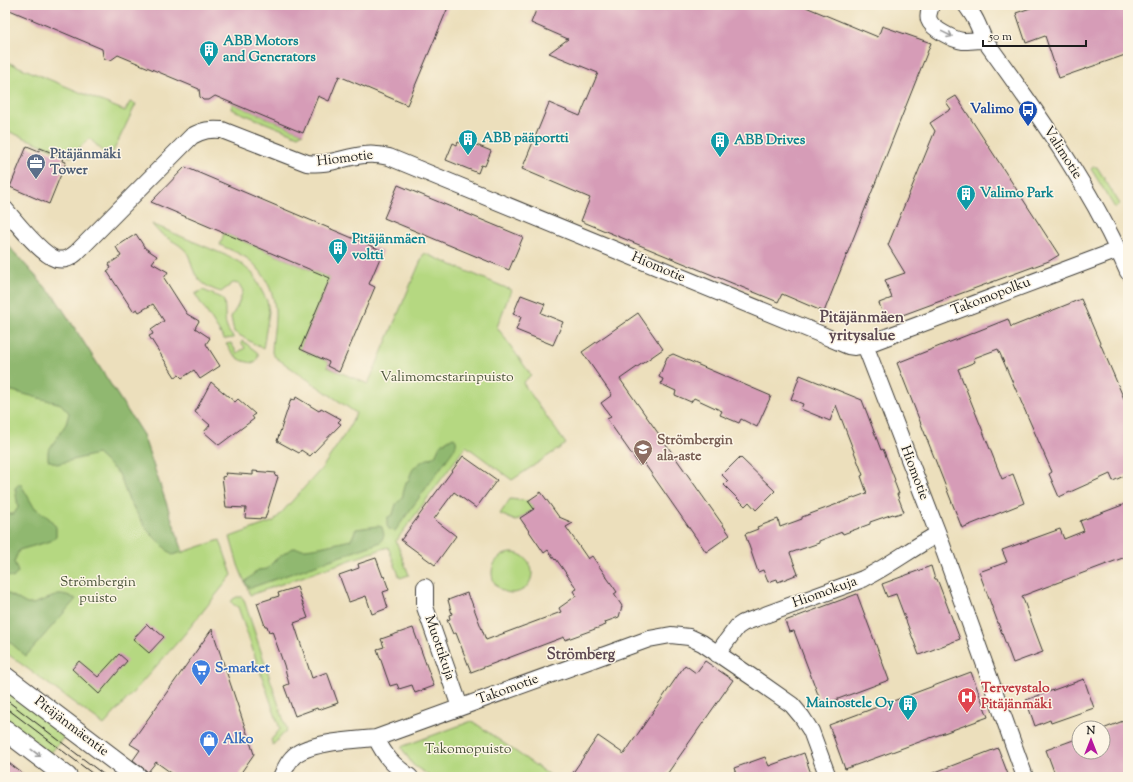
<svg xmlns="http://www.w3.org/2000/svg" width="1133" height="782" font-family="'Sorts Mill Goudy',serif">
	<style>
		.green { fill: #b5d881; stroke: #687a4e }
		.forest { fill: #90b86f; stroke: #566a46 }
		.building { fill: #d69cb7 }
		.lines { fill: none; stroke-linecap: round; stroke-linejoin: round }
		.minor-casing { stroke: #3b3934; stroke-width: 18 }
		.major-casing { stroke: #3b3934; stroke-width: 22 }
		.minor { stroke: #fff; stroke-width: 16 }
		.major { stroke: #fff; stroke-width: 20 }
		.tram { stroke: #1c1c1c; stroke-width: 1 }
		.oneway { stroke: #999 }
		.labels { text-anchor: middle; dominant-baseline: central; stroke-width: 3; stroke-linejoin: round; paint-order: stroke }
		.culture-label { font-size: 14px; font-weight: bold; fill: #0d838f; stroke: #fcf5e5; text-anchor: start }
		.transit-label { font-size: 14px; font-weight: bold; fill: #164399; stroke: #fcf5e5; text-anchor: end }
		.street-label { font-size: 14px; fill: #1c1c1c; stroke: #fcf5e5 }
		.service-label { font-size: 14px; font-weight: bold; fill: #4e5e75; stroke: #fcf5e5; text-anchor: start }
		.park-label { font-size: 14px; fill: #4a543a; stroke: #fcf5e5 }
		.education-label { font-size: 14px; font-weight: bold; fill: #785e54; stroke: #fcf5e5; text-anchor: start }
		.shop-label { font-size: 14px; font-weight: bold; fill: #366cbe; stroke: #fcf5e5; text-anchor: start }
		.health-label { font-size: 14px; font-weight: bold; fill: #be3a42; stroke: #fcf5e5; text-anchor: start }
		.neighbourhood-label { font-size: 15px; font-weight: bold; fill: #5d4952; stroke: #fcf5e5 }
		.quarter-label { font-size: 16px; font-weight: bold; fill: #5d4952; stroke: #fcf5e5 }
	</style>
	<rect width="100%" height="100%" fill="#fcf5e5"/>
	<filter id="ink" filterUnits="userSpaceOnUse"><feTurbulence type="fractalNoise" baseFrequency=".025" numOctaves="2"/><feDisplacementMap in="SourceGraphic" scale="8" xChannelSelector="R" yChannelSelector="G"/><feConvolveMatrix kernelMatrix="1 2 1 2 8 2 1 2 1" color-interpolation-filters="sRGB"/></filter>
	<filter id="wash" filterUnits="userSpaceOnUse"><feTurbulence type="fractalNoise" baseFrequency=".012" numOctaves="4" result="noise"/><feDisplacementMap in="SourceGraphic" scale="16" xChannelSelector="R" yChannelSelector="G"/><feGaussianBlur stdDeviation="0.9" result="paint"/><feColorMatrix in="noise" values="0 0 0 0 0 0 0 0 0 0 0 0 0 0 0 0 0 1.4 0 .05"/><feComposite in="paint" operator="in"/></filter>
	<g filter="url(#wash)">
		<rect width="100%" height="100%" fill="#ecdfbc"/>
		<!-- green -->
		<path class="green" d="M5,61l120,50 5,-9 6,2 -26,54 -21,-20 -18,19 -66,-27z
			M232,103l71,30 -5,3 -67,-27z
			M1093,167h4l23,37 -5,4 -24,-39z
			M152,224l73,31 14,7 14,12 14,27 2,11 -6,37 -29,-17 -3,-15 6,-10 6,-16 -4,-7 -6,-1 -12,9c-13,-4 -23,-10 -28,-23 -3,-8 -3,-14 -9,-20 -11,-10 -24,-12 -32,-25z
			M224,233l106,45 -30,71 29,13 -2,5 41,17 56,-131 87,37 -14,37 34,48 -8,8 43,61 -54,36 -46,-34 -70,95 13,34 -9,3 -12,-31 -138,48 -12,-30 -8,-28 44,-16 48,-53 27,-40 7,-15 -81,-56 -3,-4c0,-13 3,-25 3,-37 1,-22 -11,-47 -30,-59 -8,-5 -17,-8 -25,-12z
			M5,242l51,57 87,136 40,117 37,-12 12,35 -49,61 -79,89 -99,-73z
			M203,290l18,8 3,3c3,15 -3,24 10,37l-10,1 -29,-45z
			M243,341l15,12v4l-3,6c-16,-1 -20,-6 -29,-19l5,-1 6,10 8,-5 -4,-6z
			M510,499l18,2 6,8 -18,12 -16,-7z
			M492 573a20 20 0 1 1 40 0a20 20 0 1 1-40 0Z
			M237,597h5l2,3 43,130 -14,15 -2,-5 9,-11 -42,-122 -4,-2 -3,-3 2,-3z
			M5,687l62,46 -17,21 -45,-34z
			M472,721l80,56h-121l-18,-12 -12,-18z"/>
		<!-- forest -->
		<path class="forest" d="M5,242l51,57 87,136 40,117 -11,3 -24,-24 -19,-30 -10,-27 -22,-20 -40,10 -9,-4v-9l18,-27 3,-11 -8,-9 -56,-15z
			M453,437c4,3 4,6 2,11l-60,83 -6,-2 -2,-3v-8l6,-4 3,-10 6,-6 4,-16 3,-2c3,-16 12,-18 26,-24l5,-11z
			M20,483l14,24 16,12 6,8v9l-5,5 -32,9 -5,12 4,10 -5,6 -8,-3v-61h9l4,-7 -3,-19z
			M378,526l4,1 2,8 -3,7 -131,46 -4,-3 -1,-3 13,-12 9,-1 8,-9 17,-12 14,1 14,-2 31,-7 5,-11z
			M5,592l22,12h6l25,-9h9l9,4 -50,57 -21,-18z"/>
		<g id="blocks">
			<!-- building -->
			<path class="building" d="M5,5h444l-42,100 -68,-29 -10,25 -11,-5 -15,37 -88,-37 -6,4h-6l-3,-3 -1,-8 -81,-34 -7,5 -6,-1 -2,-3 -1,-7 -97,-41z
				M538,5h263l77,32 4,-11 49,17 -107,269 -42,-18 -4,8 -197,-81 9,-23 -68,-29 27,-66 31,13 18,-43 -49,-20 19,-14 -37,-16z
				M1039,5h89v49l-69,24 -14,-42 -19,7 -10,-30z
				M956,96l103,159 -10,6 -160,59 -3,-7 -3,1 -4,-11 13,-5 -7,-18 20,-7 -17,-28 47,-114 -5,-8 21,-14 -5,-7z
				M458,142l9,4 2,-4 22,9 -6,15 -4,-1 -3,8 -32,-13 7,-17 4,2z
				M27,146l12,5 1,-3 23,9 -1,4 4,1 -17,42 -39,-17z
				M185,167l198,84 -14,33 6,3 -36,85 -12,-6 2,-4 -29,-13 30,-71 -179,-76z
				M398,185l125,52 -14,33 -125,-52z
				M136,234l9,14 12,8 -5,7 16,9 -4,6 23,36 12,7 -4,7 15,10 -4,6 14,22 -20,13 -6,-9 -12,8 -3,-3 -4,2 -26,-41 4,-2 -2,-4 13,-9 -11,-17 -14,8 -2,-3 -4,2 -26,-40 4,-3 -2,-4 12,-8 -5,-9z
				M521,295l24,9 -4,9 22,9 -10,23 -37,-15 5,-13 -8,-3z
				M1081,299l47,109v66l-15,7 -3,-7 -51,23 -10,-23 3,-2 -54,-123 -24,9 1,4 -17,7 44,110 11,-5 11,29 -62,25 -65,-165 111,-44 3,8z
				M638,313l25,36 -43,30 110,156 -24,17 -62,-89 -4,3 -33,-47 4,-2 -10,-14 11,-8 -30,-43z
				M673,354l98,42 -14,31 -16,-8 -2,4 -19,-8 2,-4 -28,-13 -3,4 -16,-7 1,-4 -15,-7 2,-5 -4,-2 8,-20z
				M800,375l62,25 19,50 2,-1 2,5 10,26 -1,1 5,13h-2l7,18 -10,3 -1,-1 -23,8v2l-27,10 -1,-2 -23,9v2l-29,10 8,21 -20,8 -1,-3 -9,3 -5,-12 -5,2 -13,-38 13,-5 -1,-2 21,-8 2,8 22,-8v-2l65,-24 -6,-17 2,-1 -27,-70 -6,16 -29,-12 2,-5 -12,-5z
				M211,382l24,20 3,-3 17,15 -3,2 2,3 -35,26 -15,-13 6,-7 -15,-13z
				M296,397l23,14 2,-3 20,11 -3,3 3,2 -31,32 -9,-6 -2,3 -22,-12 14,-42 4,1z
				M463,456l34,24 -21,28 -22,-16 -20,27 22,17 -21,29 -34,-25z
				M740,457l35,34 -19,19 -7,-8 -4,4 -21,-21 4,-4 -6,-6z
				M253,471l23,2 -1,3 3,1 -13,42 -20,-1 1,-10 -20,-1 -4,-30 4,-1 -1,-3 28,2z
				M541,492l18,25 14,6 -7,4 22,32 4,-3 25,36 -3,2 8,12 -3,11 -14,5 1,3 -41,15 -1,-3 -93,35 -15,-39 -3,1 -6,-14 3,-1 -1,-4 3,-1 -4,-14 19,-7 2,5h1l16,42 75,-28 -2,-4 17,-12 -3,-5 4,-2 -21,-30 -1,1 -7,-10 -4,3 -24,-35 14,-9 -6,-8z
				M1128,503v53l-106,40 21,56 -30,11 -34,-91 28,-10 -5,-12 58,-21 4,10 20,-8 -4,-10z
				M376,558l7,19 1,-1 5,14 -6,2 5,16 -16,6 -6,-18 -17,6 -10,-27 20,-7 -1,-4z
				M931,566l4,13h2l23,60 -41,16 -23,-61 -9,3 -5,-13z
				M297,587l11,31 -14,5 18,55 15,-6 11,31 -20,7 -1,-2 -22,8 -11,-30 5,-2 -5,-19 -12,-34 -3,1 -2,-6h-2l-8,-23 22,-7 -1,-3z
				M857,594l32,86 -67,25 -28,-74 -5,1 -4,-11z
				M147,624l4,4 1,-1 12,10 -15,16 -16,-14z
				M413,628l21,58 -19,7 -3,-8 -13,4 -2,-5 -7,2 -13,-37 7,-2 -3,-8z
				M212,629l42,125 -16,23h-61l-21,-15 -8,10 -15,-12 7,-10 -10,-6z
				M119,654l8,7 -28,33 -27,-25 7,-8 19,16z
				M705,661l28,19 -68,97h-95l28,-41 26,18 61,-89 11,8z
				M971,672l17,45 -143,52 -16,-44z
				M1084,679l10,29 -43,15 -1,-3 -15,6 -9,-26z
				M1128,719v58h-72l-10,-27 33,-12v14h24v-23z
				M998,748l11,29h-84v-1z
				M804,753l8,24h-75l-3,-9 31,-11 4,9z
				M5,760l22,17h-22z"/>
		</g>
	</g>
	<g filter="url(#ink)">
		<use href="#blocks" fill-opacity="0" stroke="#3b3934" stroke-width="1"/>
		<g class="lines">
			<!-- minor casing -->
			<g class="minor-casing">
				<path id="minor" d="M931,5c-1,5 -4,10 -2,15 3,9 25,20 34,21 7,0 15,-1 22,-1
					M966,5c4,6 8,11 11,18 3,6 5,13 9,19 53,73 106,147 142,230
					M5,209c11,13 36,45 51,50 9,2 14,-1 20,-6l116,-117c11,-6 18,-7 30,-6l85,33c20,3 37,-6 57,-8 9,-1 17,0 25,2l431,177 28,12 7,1 10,-2 253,-95
					M865,345l73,189 87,243
					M425,587v20l35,100
					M717,654l20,-27 6,-4 120,-44c26,-13 49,-31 75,-45
					M376,738c10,20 16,26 34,39
					M281,777c3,-6 6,-14 11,-19 13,-16 63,-18 84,-20l273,-99 22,-4 18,2 13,6 53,36 37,26 10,12 9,14 17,46"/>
			</g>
			<!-- major casing -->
			<g class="major-casing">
				<path id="major" d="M5,677l132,100
					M5,730l62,47"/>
			</g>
			<!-- minor -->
			<use href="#minor" class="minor"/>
			<!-- major -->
			<use href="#major" class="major"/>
			<!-- tram -->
			<path class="tram" d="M5,699l102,78
				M5,707l92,70"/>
		</g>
		<!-- one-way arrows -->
		<defs><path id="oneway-shaft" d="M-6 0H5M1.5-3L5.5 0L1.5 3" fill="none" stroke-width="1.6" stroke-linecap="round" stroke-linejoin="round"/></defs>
		<g class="oneway">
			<use href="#oneway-shaft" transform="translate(947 34) rotate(26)"/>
			<use href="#oneway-shaft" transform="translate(36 753) rotate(37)"/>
		</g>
	</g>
	<!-- icons -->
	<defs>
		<g id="building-pin" transform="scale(1)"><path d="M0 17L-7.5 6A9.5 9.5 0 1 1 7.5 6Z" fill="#0f9aa8" stroke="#fcf5e5"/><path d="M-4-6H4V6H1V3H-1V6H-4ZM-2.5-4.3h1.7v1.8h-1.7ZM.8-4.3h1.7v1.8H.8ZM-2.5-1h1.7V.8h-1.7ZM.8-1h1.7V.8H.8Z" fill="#fff"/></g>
		<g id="bus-pin" transform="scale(1)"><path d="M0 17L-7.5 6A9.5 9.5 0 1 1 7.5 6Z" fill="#1a4fb4" stroke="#fcf5e5"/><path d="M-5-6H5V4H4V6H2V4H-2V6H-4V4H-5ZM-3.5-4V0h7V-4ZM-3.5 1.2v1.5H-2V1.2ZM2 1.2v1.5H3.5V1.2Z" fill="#fff"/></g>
		<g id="office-pin" transform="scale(1)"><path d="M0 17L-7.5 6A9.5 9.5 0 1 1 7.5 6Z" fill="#5c6f8a" stroke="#fcf5e5"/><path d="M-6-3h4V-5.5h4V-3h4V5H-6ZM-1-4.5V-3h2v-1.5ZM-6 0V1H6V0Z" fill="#fff"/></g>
		<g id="school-pin" transform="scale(1)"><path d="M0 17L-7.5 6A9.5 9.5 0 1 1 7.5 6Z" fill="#8d6e63" stroke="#fcf5e5"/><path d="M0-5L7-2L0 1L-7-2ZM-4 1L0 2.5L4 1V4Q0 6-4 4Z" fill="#fff"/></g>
		<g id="supermarket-pin" transform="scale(1)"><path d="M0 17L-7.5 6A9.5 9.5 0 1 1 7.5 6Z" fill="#3f7fe0" stroke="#fcf5e5"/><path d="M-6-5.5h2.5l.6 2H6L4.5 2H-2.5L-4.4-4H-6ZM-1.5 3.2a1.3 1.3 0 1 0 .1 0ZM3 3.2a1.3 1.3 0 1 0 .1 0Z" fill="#fff"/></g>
		<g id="hospital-pin" transform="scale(1)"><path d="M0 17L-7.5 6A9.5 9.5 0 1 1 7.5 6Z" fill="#e0444e" stroke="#fcf5e5"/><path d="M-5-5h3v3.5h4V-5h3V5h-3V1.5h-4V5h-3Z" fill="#fff"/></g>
		<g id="shop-pin" transform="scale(1)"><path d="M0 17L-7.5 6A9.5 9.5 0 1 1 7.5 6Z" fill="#3f7fe0" stroke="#fcf5e5"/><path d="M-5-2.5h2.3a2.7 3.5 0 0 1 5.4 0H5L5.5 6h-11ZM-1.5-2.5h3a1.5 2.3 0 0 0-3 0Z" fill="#fff"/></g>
	</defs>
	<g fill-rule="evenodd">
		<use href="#building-pin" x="209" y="50"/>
		<use href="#bus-pin" x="1028" y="110"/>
		<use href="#building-pin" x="468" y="139"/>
		<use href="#building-pin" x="720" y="141"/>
		<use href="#office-pin" x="36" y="163"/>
		<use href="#building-pin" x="966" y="194"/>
		<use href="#building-pin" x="338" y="248"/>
		<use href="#school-pin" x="643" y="449"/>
		<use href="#supermarket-pin" x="201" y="669"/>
		<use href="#hospital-pin" x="967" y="697"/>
		<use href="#building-pin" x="908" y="704"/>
		<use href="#shop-pin" x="209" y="740"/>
	</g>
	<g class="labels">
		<!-- culture labels -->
		<g class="culture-label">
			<text x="223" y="42">ABB Motors<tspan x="223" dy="16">and Generators</tspan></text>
			<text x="482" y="139">ABB pääportti</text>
			<text x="734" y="141">ABB Drives</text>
			<text x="980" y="194">Valimo Park</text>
			<text x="352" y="240">Pitäjänmäen<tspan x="352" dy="16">voltti</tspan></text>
			<text x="894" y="704" text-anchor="end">Mainostele Oy</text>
		</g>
		<!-- transit labels -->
		<g class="transit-label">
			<text x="1014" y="110">Valimo</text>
		</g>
		<!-- street labels -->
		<g class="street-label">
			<text transform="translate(1062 153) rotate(57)">Valimotie</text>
			<text transform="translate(345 159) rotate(-7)">Hiomotie</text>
			<text transform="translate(658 268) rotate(23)">Hiomotie</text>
			<text transform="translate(991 297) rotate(-21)">Takomopolku</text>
			<text transform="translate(914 473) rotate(69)">Hiomotie</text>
			<text transform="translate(825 593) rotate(-20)">Hiomokuja</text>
			<text transform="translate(439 648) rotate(71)">Muottikuja</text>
			<text transform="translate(508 690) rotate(-20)">Takomotie</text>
			<text transform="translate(71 727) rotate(37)">Pitäjänmäentie</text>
		</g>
		<!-- service labels -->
		<g class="service-label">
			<text x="50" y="155">Pitäjänmäki<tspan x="50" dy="16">Tower</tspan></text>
		</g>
		<!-- park labels -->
		<g class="park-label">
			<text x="447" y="378">Valimomestarinpuisto</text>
			<text x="98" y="583">Strömbergin<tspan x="98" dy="16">puisto</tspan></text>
			<text x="468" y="750">Takomopuisto</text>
		</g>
		<!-- education labels -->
		<g class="education-label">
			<text x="657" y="441">Strömbergin<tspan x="657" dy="16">ala-aste</tspan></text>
		</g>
		<!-- shop labels -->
		<g class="shop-label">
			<text x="215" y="669">S-market</text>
			<text x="223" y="740">Alko</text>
		</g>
		<!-- health labels -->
		<g class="health-label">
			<text x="981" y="689">Terveystalo<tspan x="981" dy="16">Pitäjänmäki</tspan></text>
		</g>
		<!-- neighbourhood labels -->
		<g class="neighbourhood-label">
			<text x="581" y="655">Strömberg</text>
		</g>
		<!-- quarter labels -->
		<g class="quarter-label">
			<text x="862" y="318">Pitäjänmäen<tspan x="862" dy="18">yritysalue</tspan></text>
		</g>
	</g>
	<!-- margin -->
	<rect width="1133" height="782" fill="none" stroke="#fcf5e5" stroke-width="20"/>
	<!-- north arrow -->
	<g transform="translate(1091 740)"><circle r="19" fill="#fcf5e5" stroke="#a29e95"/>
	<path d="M0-3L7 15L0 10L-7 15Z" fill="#b5179e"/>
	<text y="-6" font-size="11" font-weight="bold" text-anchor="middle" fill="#1c1c1c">N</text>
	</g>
	<!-- scale -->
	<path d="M983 40v6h103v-6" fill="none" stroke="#1c1c1c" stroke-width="2"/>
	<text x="989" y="40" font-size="12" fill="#1c1c1c" stroke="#fcf5e5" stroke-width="3" paint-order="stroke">50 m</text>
</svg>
